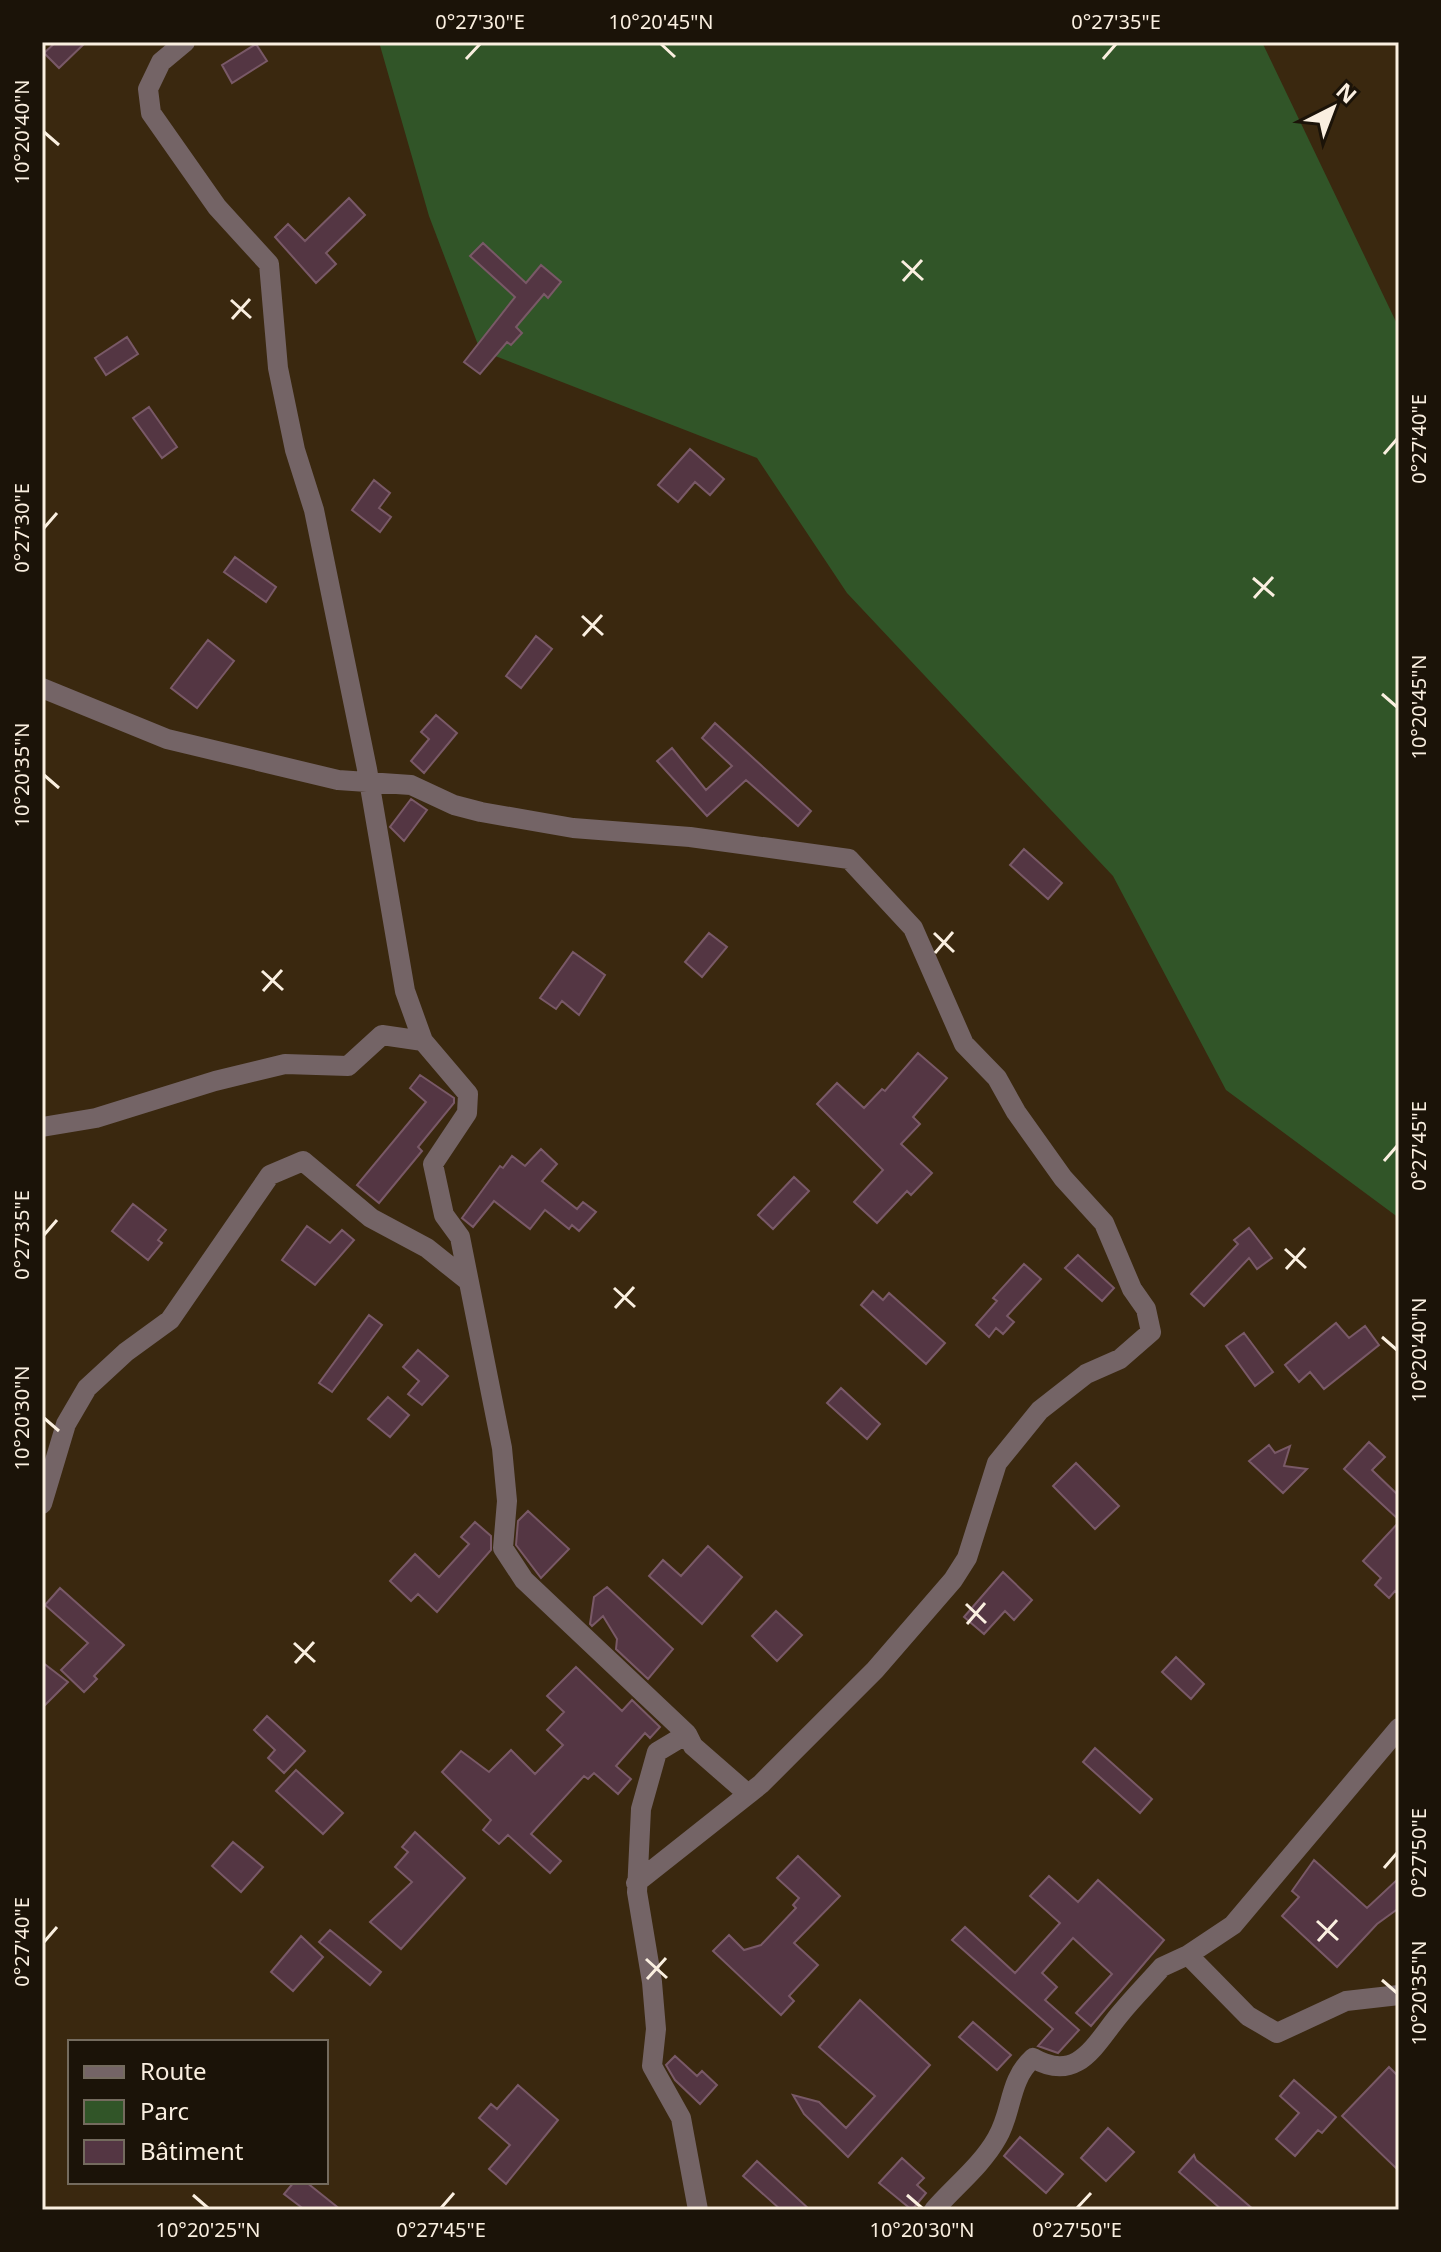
<svg xmlns="http://www.w3.org/2000/svg" width="1441" height="2252" font-family="'Noto Sans',sans-serif">
	<style>
		.green { fill: #315528 }
		.building { fill: #543643; stroke: #795967; stroke-width: 2 }
		.lines { fill: none; stroke-linecap: round; stroke-linejoin: round }
		.minor { stroke: #746466; stroke-width: 20 }
		.ticks { fill: none; stroke: #faefe0; stroke-width: 3 }
		.neatline { fill: none; stroke: #faefe0; stroke-width: 3 }
		.ticks-label { font-size: 20px; text-anchor: middle; fill: #faefe0 }
	</style>
	<rect width="100%" height="100%" fill="#3a280f"/>
	<!-- green -->
	<path class="green" d="M379,42h883l137,286v890l-173,-128 -113,-214 -266,-283 -90,-135 -277,-108 -51,-134z"/>
	<!-- building -->
	<path class="building" d="M56,42h30l-27,26 -15,-15z
		M256,44l11,17 -35,22 -10,-18z
		M349,198l16,17 -39,38 10,11 -20,19 -41,-46 13,-13 17,17z
		M483,243l43,40 15,-18 20,17 -13,16 -4,-4 -28,33 6,6 -11,12 -4,-3 -27,32 -16,-12 51,-65 -45,-41z
		M127,337l11,17 -32,21 -11,-17z
		M149,407l28,40 -15,11 -29,-40z
		M690,449l34,30 -14,16 -15,-13 -17,20 -20,-17z
		M374,480l16,13 -11,15 12,9 -11,15 -28,-22z
		M235,557l41,30 -10,15 -42,-30z
		M536,636l16,13 -31,39 -15,-12z
		M208,640l26,21 -37,47 -26,-20z
		M436,715l21,18 -33,40 -13,-12 18,-22 -8,-7z
		M715,723l96,88 -13,15 -52,-46 -39,36 -50,-55 15,-13 34,42 26,-24 -30,-28z
		M411,799l16,11 -23,31 -14,-14z
		M1024,849l38,34 -14,16 -38,-34z
		M709,933l18,14 -25,30 -17,-15z
		M573,952l32,23 -26,40 -17,-14 -6,8 -16,-11z
		M918,1053l29,25 -34,39 7,7 -19,20 31,29 -21,22 -4,-4 -30,32 -23,-21 29,-32 -66,-66 20,-21 27,25 18,-19 3,2z
		M420,1075l34,23v5l-36,44 4,4 -43,52 -22,-18 69,-83 -16,-14z
		M541,1149l16,15 -15,17 35,28 6,-7 13,10 -17,19 -7,-6 -3,4 -24,-19 -15,19 -36,-28 -21,26 -11,-9 38,-52 3,2 9,-12 13,10z
		M794,1177l15,14 -36,38 -15,-14z
		M133,1204l33,26 -8,10 4,3 -14,17 -36,-29z
		M307,1226l23,17 12,-13 12,10 -39,45 -33,-25z
		M1249,1228l23,30 -15,11 -8,-11 -45,48 -13,-12 47,-50 -4,-4z
		M1078,1255l36,33 -12,13 -37,-33z
		M1024,1264l17,15 -34,37 7,6 -11,12 -7,-6 -7,9 -13,-12 21,-24 -4,-3z
		M873,1291l10,9 6,-7 56,50 -19,21 -65,-59z
		M369,1315l13,10 -50,67 -13,-9z
		M1336,1323l13,15 16,-12 14,19 -55,44 -14,-17 -11,10 -14,-17z
		M1244,1333l29,39 -18,14 -29,-40z
		M418,1350l30,26 -26,29 -14,-11 11,-13 -16,-14z
		M841,1388l39,36 -13,15 -40,-36z
		M388,1397l21,18 -19,22 -22,-18z
		M1369,1442l16,15 -13,13 27,26v24l-55,-51z
		M1269,1445l6,8 15,-7 -6,20 23,3 -24,24 -34,-32z
		M1076,1463l43,43 -24,23 -42,-43z
		M528,1511l41,38 -28,29 -25,-33 2,-24z
		M475,1522l16,14v14l-54,62 -19,-18 -7,7 -21,-20 25,-27 24,23 30,-33 -8,-7z
		M1399,1522v73l-4,-4 -6,7 -14,-13 6,-7 -18,-17z
		M708,1546l34,31 -40,47 -53,-48 14,-16 18,16z
		M1003,1572l29,28 -18,20 -9,-9 -21,23 -20,-17z
		M607,1587l66,62 -25,30 -32,-30 1,-10 -14,-23 -11,10 -2,-2 4,-27z
		M60,1588l64,57 -30,31 3,3 -13,13 -23,-22 27,-27 -43,-38z
		M776,1611l26,24 -25,26 -25,-25z
		M1176,1657l28,27 -13,15 -29,-27z
		M42,1662l26,20 -26,26z
		M576,1667l46,44 10,-11 28,27 -10,11 -5,-5 -29,33 15,13 -13,15 -24,-21 -6,6 -4,-3 -53,58 30,27 -11,12 -42,-38 -9,9 -16,-14 8,-10 -49,-48 19,-21 28,21 22,-22 24,24 28,-29 -16,-15 17,-18 -17,-16z
		M267,1716l38,35 -21,22 -16,-15 7,-8 -21,-20z
		M1095,1748l57,51 -12,14 -57,-51z
		M296,1770l47,43 -20,21 -47,-43z
		M415,1832l50,46 -64,71 -31,-27 42,-40 -17,-15 13,-15 -6,-5z
		M233,1842l30,25 -22,25 -29,-26z
		M798,1856l42,40 -46,47 24,22 -29,31 5,5 -13,14 -68,-64 16,-16 15,15 17,-5 35,-37 -3,-3 6,-7 -22,-20z
		M1314,1860l53,48 32,-30v30l-22,16 -40,43 -55,-51 17,-19 -7,-6z
		M1049,1876l29,26 20,-22 66,60 -73,86 -15,-13 36,-39 -39,-36 -31,35 15,14 -12,13 34,30 -21,23 -20,-7 15,-17 -101,-89 13,-13 50,46 45,-50 -30,-27z
		M330,1930l51,42 -11,13 -51,-43z
		M301,1936l22,21 -30,34 -22,-19z
		M860,2000l70,65 -82,92 -44,-43 -11,-19 26,7 27,26 29,-32 -56,-49z
		M973,2022l38,33 -14,15 -38,-33z
		M675,2056l22,20 5,-5 15,14 -17,19 -25,-24 -9,-15z
		M1389,2067l10,10v94l-57,-55z
		M1294,2080l42,37 -14,16 -4,-3 -23,26 -19,-17 23,-26 -19,-17z
		M518,2085l40,35 -52,64 -17,-15 21,-24 -31,-27 12,-14 6,5z
		M1108,2128l26,24 -28,29 -25,-23z
		M1020,2137l43,37 -17,19 -42,-37z
		M1194,2155l2,5 58,50h-32l-43,-38z
		M902,2158l22,20 -7,7 9,8 -14,17 -33,-27z
		M757,2161l53,49h-29l-38,-34z
		M294,2182h12l35,28h-36l-21,-16z"/>
	<g class="lines">
		<!-- minor -->
		<path class="minor" d="M185,42l-24,20 -13,27 3,24 66,94 52,57 9,104 17,82 19,60 53,259 38,222 18,50 45,53 -1,19 -34,51 11,51 16,22 42,211 5,53 -4,47 21,32 163,154 -30,18 -16,57 -4,83 15,90 4,47 -4,37 29,52 17,92
			M42,688l125,51 171,41 73,5 43,20 27,7 92,16 117,9 159,22 64,69 51,116 33,34 19,34 47,66 41,45 28,66 14,20 5,23 -31,27 -34,15 -46,36 -43,53 -30,95 -14,22 -78,90 -114,114 -125,99
			M42,1127l54,-9 119,-37 70,-17 63,2 34,-31 41,6
			M42,1504l24,-80 21,-36 39,-36 44,-32 100,-145 33,-14 68,57 56,30 40,32
			M687,1734l6,12 55,48
			M1188,1955l45,-30 166,-197
			M934,2210c20,-23 48,-45 63,-72 16,-27 11,-57 36,-80 45,26 62,-14 87,-44 13,-16 28,-31 42,-47l26,-12 60,61 29,17 69,-32 53,-6"/>
	</g>
	<!-- ticks -->
	<path class="ticks" d="M661,44l14,13M466,59l14,-15M1103,59l13,-15M44,132l15,13M902,261l21,19M903,281l19,-21M231,300l20,18M232,319l18,-20M1384,454l13,-15M44,528l13,-15M1253,578l21,18M1254,598l19,-21M582,616l21,19M583,636l19,-21M1382,694l15,13M44,775l15,13M934,933l20,19M935,953l18,-21M262,971l21,19M263,991l19,-21M1384,1161l13,-15M44,1235l13,-15M1285,1249l21,19M1286,1269l19,-21M614,1288l21,19M615,1308l19,-21M1382,1337l15,13M44,1418l15,13M966,1604l20,19M967,1624l18,-21M294,1643l21,19M295,1663l19,-21M1384,1868l13,-15M1317,1921l21,19M1318,1941l19,-21M44,1942l13,-15M646,1959l21,19M647,1979l19,-21M1382,1980l15,13M193,2195l15,13M907,2195l15,13M441,2208l13,-15M1077,2208l14,-15"/>
	<!-- border -->
	<rect width="1441" height="2252" fill="none" stroke="#1b1308" stroke-width="88"/>
	<!-- legend -->
	<rect x="68" y="2040" width="260" height="144" fill="#1b1308" stroke="#746b5e" stroke-width="2"/>
	<rect x="84" y="2066" width="40" height="12" fill="#746466" stroke="#746b5e" stroke-width="2"/>
	<text x="140" y="2080" font-size="24" fill="#faefe0">Route</text>
	<rect x="84" y="2100" width="40" height="24" fill="#315528" stroke="#746b5e" stroke-width="2"/>
	<text x="140" y="2120" font-size="24" fill="#faefe0">Parc</text>
	<rect x="84" y="2140" width="40" height="24" fill="#543643" stroke="#746b5e" stroke-width="2"/>
	<text x="140" y="2160" font-size="24" fill="#faefe0">Bâtiment</text>
	<!-- north arrow -->
	<g transform="translate(1333 108) rotate(42)" stroke="#1b1308" stroke-width="6" paint-order="stroke">
	<path d="M0-6L14 30L0 20L-14 30Z" fill="#faefe0"/>
	<text y="-12" font-size="22" font-weight="bold" text-anchor="middle" fill="#faefe0">N</text>
	</g>
	<rect x="44" y="44" width="1353" height="2164" class="neatline"/>
	<g class="ticks-label">
		<text x="480" y="29">0°27'30"E</text>
		<text x="661" y="29">10°20'45"N</text>
		<text x="1116" y="29">0°27'35"E</text>
		<text transform="translate(22 132) rotate(-90)" y="7">10°20'40"N</text>
		<text transform="translate(1419 439) rotate(-90)" y="7">0°27'40"E</text>
		<text transform="translate(22 528) rotate(-90)" y="7">0°27'30"E</text>
		<text transform="translate(1419 707) rotate(-90)" y="7">10°20'45"N</text>
		<text transform="translate(22 775) rotate(-90)" y="7">10°20'35"N</text>
		<text transform="translate(1419 1146) rotate(-90)" y="7">0°27'45"E</text>
		<text transform="translate(22 1235) rotate(-90)" y="7">0°27'35"E</text>
		<text transform="translate(1419 1350) rotate(-90)" y="7">10°20'40"N</text>
		<text transform="translate(22 1418) rotate(-90)" y="7">10°20'30"N</text>
		<text transform="translate(1419 1853) rotate(-90)" y="7">0°27'50"E</text>
		<text transform="translate(22 1942) rotate(-90)" y="7">0°27'40"E</text>
		<text transform="translate(1419 1993) rotate(-90)" y="7">10°20'35"N</text>
		<text x="208" y="2237">10°20'25"N</text>
		<text x="441" y="2237">0°27'45"E</text>
		<text x="922" y="2237">10°20'30"N</text>
		<text x="1077" y="2237">0°27'50"E</text>
	</g>
</svg>
